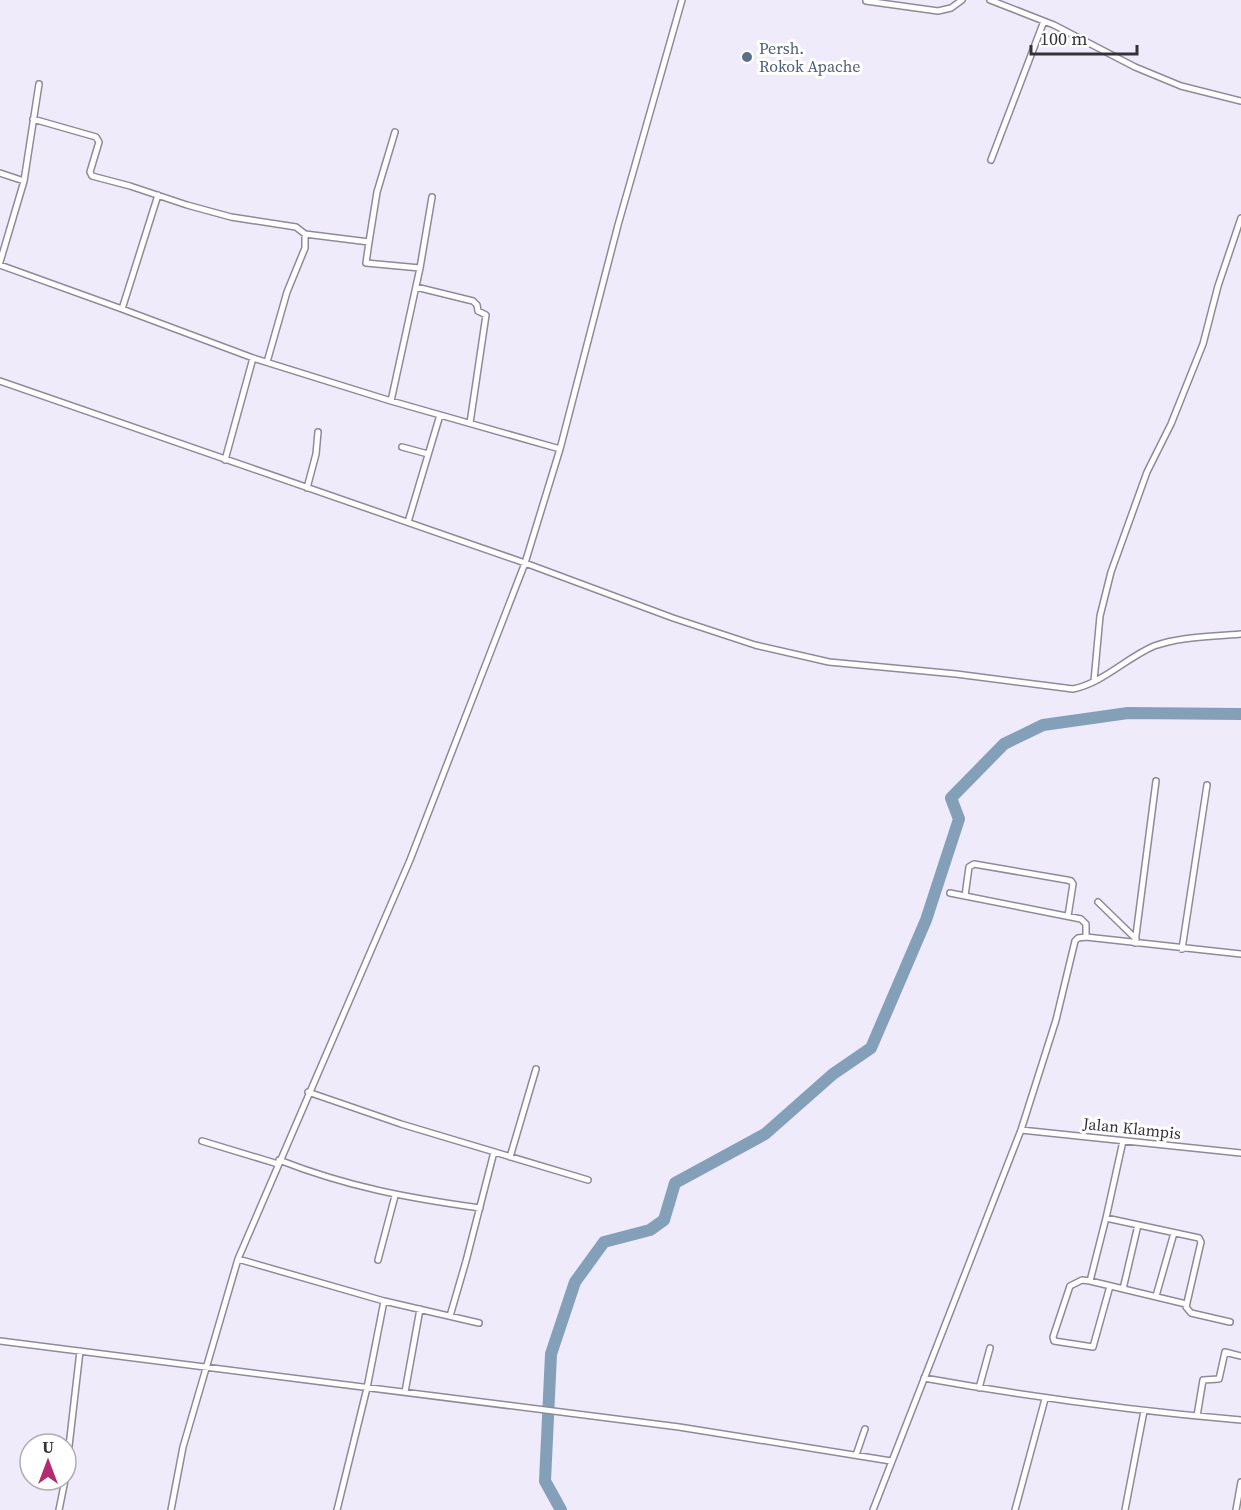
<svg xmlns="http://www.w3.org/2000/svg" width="1241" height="1510" font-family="'Source Serif 4',serif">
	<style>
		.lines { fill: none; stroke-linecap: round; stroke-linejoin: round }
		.river { stroke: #84a0b9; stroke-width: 12 }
		.street-casing { stroke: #8e8a98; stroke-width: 8 }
		.street { stroke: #fff; stroke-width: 5 }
		.service-dot { fill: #5c6f8a; stroke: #fff; stroke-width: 2 }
		.labels { text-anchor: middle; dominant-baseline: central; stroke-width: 6; stroke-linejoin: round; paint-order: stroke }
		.service-label { font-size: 16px; fill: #4e5e75; stroke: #fff; text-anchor: start }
		.street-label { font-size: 16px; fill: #353339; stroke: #fff }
	</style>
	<rect width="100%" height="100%" fill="#efebfb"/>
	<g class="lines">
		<!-- river -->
		<path class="river" d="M561,1510l-16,-29 6,-127 24,-72 29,-40 46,-12 14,-10 11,-37 90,-49 68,-60 38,-26 55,-128 33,-101 -8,-21 53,-54 39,-19 85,-12 113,1"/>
		<!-- street casing -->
		<g class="street-casing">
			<path id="street" d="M990,0l64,25 81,42 46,19 60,15
				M866,1l72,10 13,-3 11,-8
				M33,119l63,18 3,5 -9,30 2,4 38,10 57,19 44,12 65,10 9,7 64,8 -3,21 54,5
				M991,160l53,-139
				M0,173l24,8
				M158,195l-36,114 131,49 138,43 169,48
				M369,242l8,-50 18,-60
				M0,262l24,-81 15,-97
				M0,265l122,44
				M416,287l57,14 4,4 1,6 8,4 -16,108
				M267,362l20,-70 18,-44v-14
				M0,381l525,182 148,55 82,27 74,17 127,12 117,15c30,-6 53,-31 81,-43 28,-10 58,-9 87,-12
				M391,401l29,-133 12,-71
				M402,447l26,7
				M225,460l28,-102
				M307,488l9,-34 2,-22
				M408,522l32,-107
				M1094,681l6,-65 11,-44 36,-100 24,-48 32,-80 15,-58 23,-68
				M950,893l131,26 5,5v13
				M965,896l4,-29 5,-3 93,16 4,1 2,3 -5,32
				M1098,902l38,37
				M1135,943l21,-162
				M1182,949l25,-164
				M308,1092l93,32 187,56
				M1021,1130l220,23
				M202,1141l76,23
				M510,1157l26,-88
				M279,1160c69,27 129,38 201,48
				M1106,1218l93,20 2,4 -15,65 5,6 39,9
				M238,1259l146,42 95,22
				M378,1260l17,-64
				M1090,1281l96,23
				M1110,1286l-17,61 -39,-6 -1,-4 17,-51 12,-6 8,1 16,-63 17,-77
				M1123,1289l15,-64
				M1156,1296l18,-63
				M450,1316l16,-55 28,-109
				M0,1341l679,86 212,34
				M924,1378c106,19 210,33 317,42
				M979,1388l11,-40
				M405,1392l15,-83
				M1197,1416l6,-36 16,-1 6,-27 16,4
				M856,1455l9,-26
				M66,1472l14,-121
				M59,1510l6,-30
				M171,1510l12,-63 55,-188 172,-399 115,-297 35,-114 58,-224 64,-225
				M337,1510l30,-122 17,-87
				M873,1510l148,-380 35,-110 19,-79 3,-3 8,-1 155,17
				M1015,1510l30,-111
				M1125,1510l19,-99
				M1236,1510l5,-28"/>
		</g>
		<!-- street -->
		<use href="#street" class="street"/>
	</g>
	<!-- markers -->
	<circle class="service-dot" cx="747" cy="57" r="6"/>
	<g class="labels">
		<!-- service labels -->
		<g class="service-label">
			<text x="759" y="48">Persh.<tspan x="759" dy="18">Rokok Apache</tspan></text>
		</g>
		<!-- street labels -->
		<g class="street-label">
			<text transform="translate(1132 1128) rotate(6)">Jalan Klampis</text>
		</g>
	</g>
	<!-- north arrow -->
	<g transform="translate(48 1462)"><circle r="28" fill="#ffffff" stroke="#aeadb0" stroke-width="1.5"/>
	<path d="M0-4.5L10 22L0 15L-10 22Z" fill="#b32b6e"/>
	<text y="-9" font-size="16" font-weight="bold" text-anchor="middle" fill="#353339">U</text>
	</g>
	<!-- scale -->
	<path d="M1031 45v9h106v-9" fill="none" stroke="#353339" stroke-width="3"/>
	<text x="1040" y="45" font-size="18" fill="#353339" stroke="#ffffff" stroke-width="4.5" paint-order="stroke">100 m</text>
</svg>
